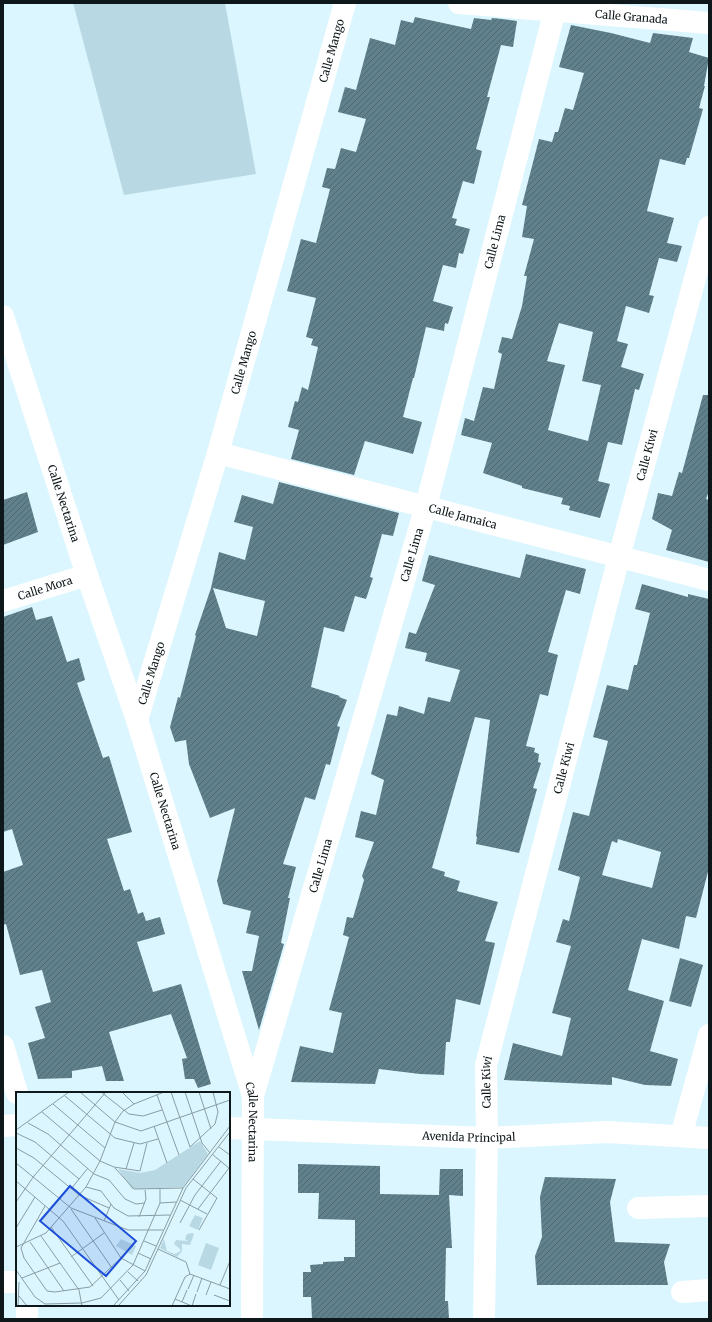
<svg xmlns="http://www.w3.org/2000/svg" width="712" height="1322" font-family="Merriweather,serif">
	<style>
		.green { fill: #b8d9e4 }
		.building { fill: url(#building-hatch); fill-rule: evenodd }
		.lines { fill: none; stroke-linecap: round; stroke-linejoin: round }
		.minor { stroke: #fff; stroke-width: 22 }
		.labels { text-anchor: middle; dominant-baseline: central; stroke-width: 3; stroke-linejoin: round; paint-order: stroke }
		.street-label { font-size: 11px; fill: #0e171a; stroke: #fdfdfd }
		.inset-road { fill: none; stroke: #899da3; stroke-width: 1 }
		.view { fill: #1d4ed8; fill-opacity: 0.15; stroke: #1d4ed8; stroke-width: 2 }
		.inset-edge { fill: none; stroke: #0e171a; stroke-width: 2 }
	</style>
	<defs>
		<pattern id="building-hatch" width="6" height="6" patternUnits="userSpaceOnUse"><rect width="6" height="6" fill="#60818b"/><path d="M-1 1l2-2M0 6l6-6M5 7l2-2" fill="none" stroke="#4e6971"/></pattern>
	</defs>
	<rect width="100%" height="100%" fill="#dbf6fe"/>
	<!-- green -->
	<path class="green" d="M73,3h152l31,171 -132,21z"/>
	<!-- building -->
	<path class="building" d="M415,17l56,12 3,-11 17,2 1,-2 10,1 15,2 -4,26 -12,-2 -14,52h3l-14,52 6,2 -8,33 -11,-3 -11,37 5,1 -2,6 15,4 -7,25 -4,-1 -3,15 -13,-3 -10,36 20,6 -5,17 -3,-1 -1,8 -18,-4 -12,51h-1l-10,39 19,5 -9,32 -48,-13 -11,34 -63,-16 8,-29 -11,-3 7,-26 3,1 4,-15 6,3 10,-43 -7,-2 2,-6 -7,-2 10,-39 -29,-7 14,-52 15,4 14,-54 -8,-2 5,-19 8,1 6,-21 15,4 10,-33 -28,-7 7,-25 11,3 14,-52 25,7 6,-25 12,3z
		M571,25l40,8 39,10 3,-10 40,5 -4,14 20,6 -5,28h1l-6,22 4,1 -14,49h-2l-2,7 -25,-6 -13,52 27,7 -7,25 15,3 -5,16 -18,-4 -10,37 5,1 -5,17 -23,-7 -9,35 11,3 -7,23 23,7 -5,16 -4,-1 -13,56 -14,-3 -10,39 12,3 -10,34 -31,-8 1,-4 -9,-2 2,-6 -41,-10v-2l-39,-13 9,-30 -31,-8 4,-17 9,3 9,-34 11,2 8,-35 -4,-2 4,-15 10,2 10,-33 5,-30h-3l10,-37 -12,-2 5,-31 -5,-1 17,-66 13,3 3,-10h3l7,-24 8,2 11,-37 -25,-6zM559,323l34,9 -11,49 19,4 -13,56 -40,-11 17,-65 -18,-4z
		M703,395h6v96l-3,8 3,1v62l-43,-12 6,-20 -20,-11 6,-26 14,3 7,-24 3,1z
		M279,482l120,31 -6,23 -11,-2 -12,43 3,1 -7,21 -11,-3 -11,36 -20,-5 -13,60 29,9 -1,1 8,3 -10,26 3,1 -10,38 -4,-1 -11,36 -10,-3 -22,67 13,3 -8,31h2l-9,45 3,1 -25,86 -17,-59h10l7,-35 -13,-3 5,-22 -28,-7 -6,-23 18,-73 -25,10 -21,-54 -3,-24 -11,2 -5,-15 8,-30 2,1 16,-62 -1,-1 16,-47 8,-36 26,8 8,-33 -19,-5 8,-27 31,9zM213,588l52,13 -8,35 -31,-8z
		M27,492l11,40 -35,13v-45z
		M526,554l60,15 -6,25 -14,-4 -18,62 10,3 -10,41 -8,-2 -14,52 9,2 -1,4 5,2 -1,8 3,1 -8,25 4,1 -18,64 -43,-9 1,-7 -1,-1 14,-116 -15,-3 -43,151 13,4 -1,4 16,5 -3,10 41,11 -13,39 10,2 -15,62 -24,-6 -6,43h-4l-2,33 -24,-1 -41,-5 -4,15 -84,-2 9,-36 33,7 9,-40 -13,-3 20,-73 -6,-2 4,-18 6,1 11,-38 -2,-4 12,-34 -19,-5 6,-26 15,4 8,-35 -13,-6 16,-60 10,2 2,-10 25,8 4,-17 22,5 10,-32 -35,-9 2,-8 -22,-5 4,-16 7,2 19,-49 -13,-4 7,-26 91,23z
		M642,584l46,13v-3l21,5v269l-13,50 -10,-2 -7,33 -37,-10 -14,51 36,11 -14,50 28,8 -7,27 -26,-1 -33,-8v8l-108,-5 9,-37 49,13 9,-38 -19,-5 19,-67 -15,-4 7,-23 6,2 11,-44 -22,-7 15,-58 16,4 19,-75 -15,-4 14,-52 21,5 6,-25h3l13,-52 -15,-4zM618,839l43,13 -9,36 -50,-13 10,-34 5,2z
		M32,607l4,13 16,-4 15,46 12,-4 6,22 -8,3 26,75 6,-2 23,76 -25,7 17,52 6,-2 8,25 5,-2 3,9 14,-4 5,17 -28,8 16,50 28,-8 30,100 -13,4 -4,-9h-9l-3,-20 5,-1 -16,-44 -62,18 15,49h-18l-4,-15 -30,5v7l-34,1 -10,-36 17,-5 -10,-31 16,-5 -9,-32 -22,5 -14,-51 -3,1v-53l20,-7 -11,-36 -9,3v-215z
		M680,958l23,7 -12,42 -22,-6z
		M298,1164l82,2v28l59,1 1,-26h23v27l-14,-1 3,53h-6l-1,53h3l1,18h-137l-1,-22h-8v-25h8l-1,-7 13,-1v-2l21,-1v-4h11v-37l-37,-1 1,-26h-21z
		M545,1177l71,2 -6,23 5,40 55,2 -6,18 4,23h-131l-2,-29 7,-19 -2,-40z"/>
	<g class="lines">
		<!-- minor -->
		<g class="minor">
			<path id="s1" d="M459,3l250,20"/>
			<path id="s2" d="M3,316l84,259 50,145 116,376 -1,223"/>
			<path id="s3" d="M218,453l491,127"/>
			<path id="s4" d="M3,601l84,-26"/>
			<path id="s5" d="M137,720l81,-267 127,-450"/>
			<path d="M3,1046l14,47"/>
			<path id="s6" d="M253,1096l173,-590 129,-496"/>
			<path d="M3,1126l14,-1"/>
			<path id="s7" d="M229,1128l258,10 120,-6 102,6"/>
			<path d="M681,1136l28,-101"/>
			<path d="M638,1208l71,-2"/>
			<path d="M3,1282h14"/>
			<path d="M682,1292l27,-2"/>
			<path d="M27,1319v-14"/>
			<path id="s8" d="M484,1319l3,-181 -1,-73 133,-508 90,-330"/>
		</g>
	</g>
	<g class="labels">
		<!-- street labels -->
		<g class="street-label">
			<text stroke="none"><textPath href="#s1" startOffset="173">Calle Granada</textPath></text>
			<text stroke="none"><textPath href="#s5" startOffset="697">Calle Mango</textPath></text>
			<text stroke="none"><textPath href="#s6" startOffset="888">Calle Lima</textPath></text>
			<text stroke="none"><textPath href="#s5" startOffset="373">Calle Mango</textPath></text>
			<text stroke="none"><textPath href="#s8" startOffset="885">Calle Kiwi</textPath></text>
			<text stroke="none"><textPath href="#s2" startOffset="197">Calle Nectarina</textPath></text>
			<text stroke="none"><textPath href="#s3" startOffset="253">Calle Jamaica</textPath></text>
			<text stroke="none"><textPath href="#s6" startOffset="564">Calle Lima</textPath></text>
			<text stroke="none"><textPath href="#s4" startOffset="44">Calle Mora</textPath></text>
			<text stroke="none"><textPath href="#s5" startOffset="49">Calle Mango</textPath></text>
			<text stroke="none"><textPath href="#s8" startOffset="561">Calle Kiwi</textPath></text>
			<text stroke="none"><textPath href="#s2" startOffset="521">Calle Nectarina</textPath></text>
			<text stroke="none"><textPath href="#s6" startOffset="240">Calle Lima</textPath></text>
			<text stroke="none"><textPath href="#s8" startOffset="237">Calle Kiwi</textPath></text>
			<text stroke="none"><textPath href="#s2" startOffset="845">Calle Nectarina</textPath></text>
			<text stroke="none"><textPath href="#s7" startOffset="240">Avenida Principal</textPath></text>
		</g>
	</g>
	<!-- overview -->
	<g transform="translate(16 1092)">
		<rect width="214" height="214" fill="#dbf6fe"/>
		<path d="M184,49l8,13 -25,33 -51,2 -14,-20 22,4 15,-3zM179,123l8,3 -5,12 -9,-4zM176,141l2,1 -4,11 -8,-1v7l-5,6 -17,-9 4,-9 3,12 8,3 4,-2 2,-2 -7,-6 2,-4 12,1 -3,-2 2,-5zM105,147l15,7 -4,9 -16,-9zM190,151l13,5 -8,22 -13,-5z" fill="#b8d9e4"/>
		<path class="inset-road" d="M64,0l35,30 26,9 89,-31M85,0l28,22 14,2 19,-6M106,0l12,12M155,0l19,55 25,-23 3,-12 -5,-20M169,0l17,51 8,10M183,0l12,37M141,3l22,60M49,4l50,42 25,6 18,-5M37,12l52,44M26,20l58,49 14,6 26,4 7,-28M12,31l20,11 46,40 15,6 16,19 11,5 9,-1M138,34l13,37M0,38l53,-38M0,41l19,9 44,37M203,55l11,8M0,56l18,10 45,37 30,13M196,62l18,15M0,71l55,45 57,22h35M99,76l19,21 49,-1M110,77l8,-26M177,87l24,19 -18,32M0,89l47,40 56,79M70,95l15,4 13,17 14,8 42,-1M55,97l17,-21M164,108l27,14M0,110l18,-26 72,-84M144,111l16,-1M29,114l-24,42 3,10 23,33 8,1 35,-5 31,-29M55,117l41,59M182,117l31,-41M123,125l7,-18 -1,-9M79,126l26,40 24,13M88,129l7,-17M164,131l15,-28 26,-34M35,135l42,59M0,136l19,-31M25,144l38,54 3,16M128,149l12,5M14,150l34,49M0,155l30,-14 40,-46 14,-26 15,-39 8,-11 11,-7 30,-12M142,157l28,13 4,12M122,161l13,6M55,165l33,-24M0,178l19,27 10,7 37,-1 19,-5 32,-33 27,-62v-14M112,180l10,9M174,182l40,15M6,186l38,-15M104,188l9,11M204,193l10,-24M172,197l6,-14M181,200l5,-14M190,203l5,-13M198,203l16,6M3,204l8,10M159,207l17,7M166,210l5,-12M2,214l1,-24M97,214l32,-35 38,-83 47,-62M102,214l28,-31 40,-87 44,-56M156,214l13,-29 5,-3M176,214l4,-12"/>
		<path class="view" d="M54,94l66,55 -30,35 -66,-55z"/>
		<rect width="214" height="214" class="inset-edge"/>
	</g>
	<!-- border -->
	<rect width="712" height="1322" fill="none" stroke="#0e171a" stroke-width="8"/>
</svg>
